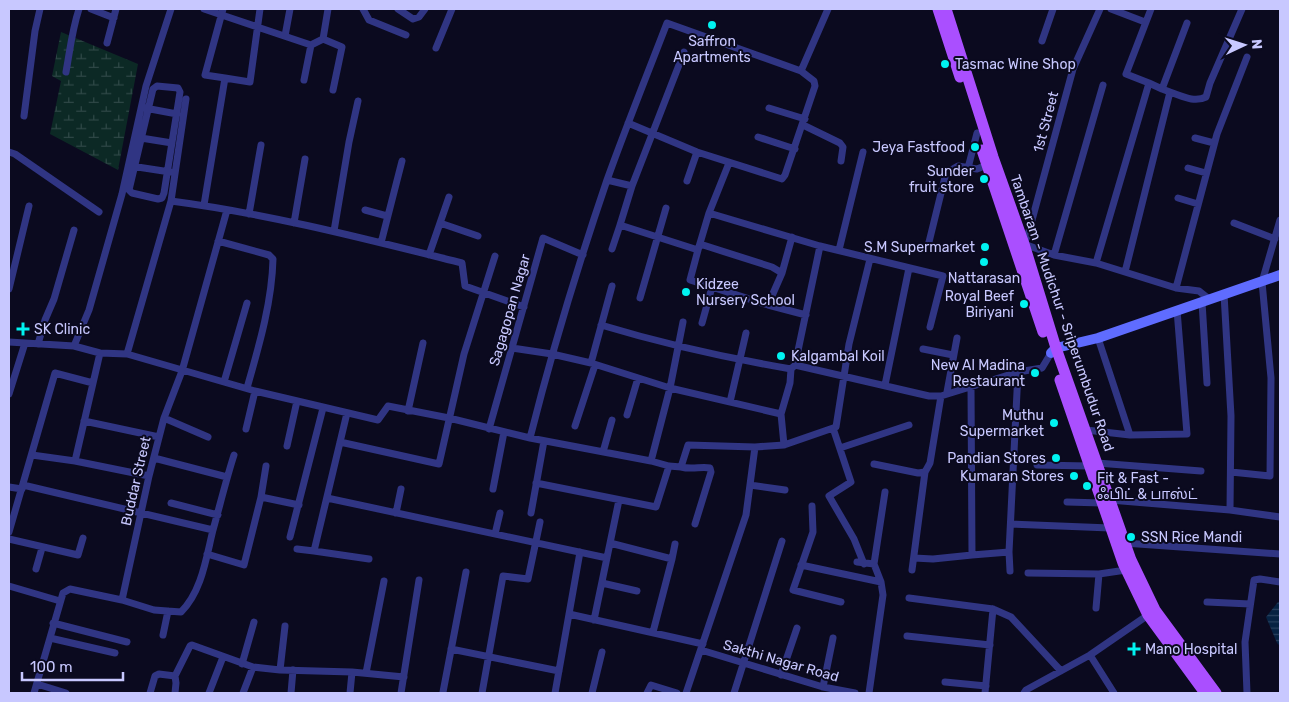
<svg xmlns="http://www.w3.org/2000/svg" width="1289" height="702" font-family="Rubik,'Noto Sans Tamil',sans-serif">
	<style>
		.wetland { fill: url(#wetland-marsh) }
		.water { fill: url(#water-rules) }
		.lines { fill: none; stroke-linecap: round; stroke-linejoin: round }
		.street { stroke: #303583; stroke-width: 7 }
		.secondary { stroke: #5f6cff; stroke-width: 10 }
		.primary { stroke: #aa4fff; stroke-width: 11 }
		.poi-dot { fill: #00f3f1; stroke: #0b0a1f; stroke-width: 2 }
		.labels { text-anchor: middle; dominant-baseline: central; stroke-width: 4; stroke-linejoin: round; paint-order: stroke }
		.poi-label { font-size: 14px; fill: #c8c8ff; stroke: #0b0a1f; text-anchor: end }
		.street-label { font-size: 14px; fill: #c8c8ff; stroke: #0b0a1f }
	</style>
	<defs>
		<pattern id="wetland-marsh" width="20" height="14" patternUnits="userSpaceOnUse" patternTransform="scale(1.25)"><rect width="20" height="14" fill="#0c2925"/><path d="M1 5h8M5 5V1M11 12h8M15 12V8" fill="none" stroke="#2e4746"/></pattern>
		<pattern id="water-rules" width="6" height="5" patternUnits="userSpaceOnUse" patternTransform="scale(1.25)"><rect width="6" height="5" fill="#062242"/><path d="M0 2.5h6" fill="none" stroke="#29415e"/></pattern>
	</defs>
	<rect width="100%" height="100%" fill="#0b0a1f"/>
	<!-- wetland -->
	<path class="wetland" d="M61,32l77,32 -20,106 -68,-36 11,-53 -9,-5z"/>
	<!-- water -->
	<path class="water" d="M1278,602l2,1v43l-3,-3 -11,-26z"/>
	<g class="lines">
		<!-- street -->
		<path class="street" d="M91,9l23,9
			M204,9l107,36 12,-6
			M223,9l-18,66 20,3
			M363,9l6,11 37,15
			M398,9l15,10 6,-2 6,-8
			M1111,9l34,13
			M285,36l5,-27
			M323,39l19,8 -9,43
			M323,39l5,-30
			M1042,41l11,-32
			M107,43l9,-34
			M436,48l16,-39
			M801,71l27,-62
			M66,72c4,-22 6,-42 13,-63
			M304,80l7,-35
			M1149,83l-23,-9 25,-65
			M157,86l21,2 2,4 -16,101 -2,5 -4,1 -26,-6 -3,-3 24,-101z
			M1170,92c12,4 24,11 36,5l4,-14 32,-74
			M145,108l32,6
			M769,108l36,11
			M24,116l11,-85 5,-22
			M803,125l37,18 3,4 -2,14
			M758,137l37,12
			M141,138l31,5
			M1195,138l19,5
			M9,152l6,2 84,58
			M131,166l39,6
			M968,168l9,-35
			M1188,168l18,5
			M607,180l25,6 -12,39 78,25 11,-37 111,33 123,30 -13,51
			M687,181l10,-29
			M632,186l52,-134
			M1178,198l20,6
			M171,201c99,13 195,38 291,62l3,23 59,21
			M204,205l21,-127 25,4 10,-73
			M365,210l22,6
			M709,213l20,-50
			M249,214l12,-69
			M294,223l11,-64
			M440,223l38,13
			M1234,223l41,16
			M334,231l15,-89 9,-41
			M218,241l51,14 4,4c-1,43 -14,87 -26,129
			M929,242l17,-69 12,-7 19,3 10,-4
			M381,243l21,-82
			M700,244l72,23 10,6 -14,32
			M1024,244l5,-13 44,-162 27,-60
			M1022,245l2,-1 30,11 42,8 80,25 23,3 10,8
			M612,249l8,-24
			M698,250l-8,30 78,25 38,10
			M839,250l24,-98
			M429,255l20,-58
			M1054,255l49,-170
			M1096,263l53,-180 13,6 25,-66
			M1125,272l45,-180 -8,-3
			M782,273l10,-36
			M1176,288l41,-154 30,-77
			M9,289l20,-83
			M1224,294l7,122 -1,94
			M640,298l26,-90
			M1202,302l5,81
			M702,323l10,-36
			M601,325c63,19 126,33 190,44
			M1098,338l32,97
			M9,342l65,4 26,7 27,1 128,37 123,29 10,-14 61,12 81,20 121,23 19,-73 111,26
			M38,344l7,-24 9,-21 20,-69
			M74,346l15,-36 33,-116 24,-108 25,-77
			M512,348l40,6 39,9 79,25 13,-66
			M923,349l30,6
			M100,353l-25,108 74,15
			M127,354l44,-153 15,-102
			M591,363l21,-77
			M795,365l25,-119
			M224,382l23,-79
			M885,385l24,-117
			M971,386l1,169 37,-3 9,-180
			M947,392l10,-54
			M9,394l16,-51
			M730,402l16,-69
			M408,411l15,-68
			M347,413l-33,138 55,8
			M627,415l11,-37
			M164,418l44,19
			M84,421l75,16
			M575,426l20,-61
			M833,428l18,54 -22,14 25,43 10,25
			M246,429l9,-38
			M489,429l54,-191 40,17
			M1086,430l44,5 57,-1 -10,-124
			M530,438c22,-87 48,-173 77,-258 19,-53 40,-105 60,-157l134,48 13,10 1,5 -30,89 -3,4 -85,-27 -69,-29
			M340,442l99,22 25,-110 31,-98
			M784,445l52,-18 13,-83 21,-85
			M287,446l10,-45
			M840,448l69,-23
			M603,452l9,-32
			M32,455l43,6
			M154,458l73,19
			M651,461l18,5 12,1 7,-22 67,2
			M1097,463l104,8
			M874,464l44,9 7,-1 5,-9 11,-67
			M1037,465l52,1
			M681,467c12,3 20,-1 29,1l1,4 -16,52
			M1231,472l39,4 1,-98 -9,-96 18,-62
			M536,483l120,24 13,-41
			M23,485l190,45
			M750,485l35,5
			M9,487l13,2
			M493,489l11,-57
			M261,497l5,-31
			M327,498l280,60
			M1110,500l120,10 50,7
			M1067,502l35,1
			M171,503l47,12
			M812,506l1,26 -20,58 48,12
			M396,513l5,-24
			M531,513l13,-72
			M1011,524l99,4
			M9,532l46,-159 38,10
			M495,534l5,-21
			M290,537l33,-129
			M9,539l69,16 5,-17
			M610,543l62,16 -19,73
			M1124,543l156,11
			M297,549l17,2
			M1009,552l1,19
			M207,554l37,11 17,-68 38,8
			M914,558l19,1 39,-4
			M672,559l3,-15
			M857,562l17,2 7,18 2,13 -14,98
			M874,564l11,-72
			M801,565l80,17
			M36,569l6,-21
			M912,570l13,-98
			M1028,573l71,1 27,-4
			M602,583l35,8
			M9,586l51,15
			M909,598l84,11 -8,84
			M122,600l27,-124 15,-58 18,-47 45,-161
			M1207,602l43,2
			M1096,608l3,-34
			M993,609l18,8 50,54
			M569,614l134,30
			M594,620l25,-120
			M53,623l74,19
			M163,635l5,-24
			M907,636l83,9
			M50,638l65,15
			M451,649l108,22
			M701,650l122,37 32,6
			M1090,655l24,38
			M242,664l12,-42
			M280,670l5,-44
			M366,673l18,-92
			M781,675l16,-47
			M945,682l41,4
			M37,684l29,9
			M823,687l10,-49
			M443,692l23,-120
			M34,693l29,-100 7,-4 52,11 32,10 27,2c21,-21 25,-54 32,-82 7,-25 13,-50 21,-75
			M150,693l5,-17 4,-2 16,2 15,-30 2,-1 61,22 27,3 72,2 52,5
			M175,693l1,-10 -1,-7
			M209,693l14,-36
			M243,693l10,-26
			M291,693l2,-23
			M350,693l2,-21
			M401,693l18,-113
			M482,693l21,-117 25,3 12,-57
			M555,693l25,-141
			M592,693l10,-41
			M647,693l4,-8 26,8
			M686,693l60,-178 9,-68 29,-2 -3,-31 9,-31 1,-14 4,-4 134,31h12l77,-24 24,-4 9,-15
			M734,693l48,-152
			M1024,693l2,-3 64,-35 61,-42
			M1247,693l-2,-51 9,-62 6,-1 20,3"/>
		<!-- secondary -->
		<path class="secondary" d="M1051,353l5,-5 42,-10 182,-63"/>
		<!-- primary -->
		<path class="primary" d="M938,9l22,68
			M946,9l47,148 31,87 32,104 75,212 24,50 61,83
			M982,150l61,182
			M1060,380l63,183 25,52 57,78"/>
	</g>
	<!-- markers -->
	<g class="poi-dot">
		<circle cx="712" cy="25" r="5"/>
		<circle cx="945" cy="64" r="5"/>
		<circle cx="975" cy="147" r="5"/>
		<circle cx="984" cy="179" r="5"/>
		<circle cx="985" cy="247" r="5"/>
		<circle cx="984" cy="262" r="5"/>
		<circle cx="686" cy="292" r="5"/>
		<circle cx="1024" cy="304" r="5"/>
		<path d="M20.5 321.5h5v5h5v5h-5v5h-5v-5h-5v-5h5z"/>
		<circle cx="781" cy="356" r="5"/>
		<circle cx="1035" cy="373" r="5"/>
		<circle cx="1054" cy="423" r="5"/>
		<circle cx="1056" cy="458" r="5"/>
		<circle cx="1074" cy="476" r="5"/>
		<circle cx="1087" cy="486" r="5"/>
		<circle cx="1131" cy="537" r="5"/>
		<path d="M1131.5 641.5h5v5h5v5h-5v5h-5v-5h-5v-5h5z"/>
	</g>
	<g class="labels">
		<!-- poi labels -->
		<g class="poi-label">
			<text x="712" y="41" text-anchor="middle">Saffron<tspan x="712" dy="16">Apartments</tspan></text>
			<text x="955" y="64" text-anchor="start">Tasmac Wine Shop</text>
			<text x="965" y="147">Jeya Fastfood</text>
			<text x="974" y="171">Sunder<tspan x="974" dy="16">fruit store</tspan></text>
			<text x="975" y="247">S.M Supermarket</text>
			<text x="984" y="278" text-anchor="middle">Nattarasan</text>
			<text x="696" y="284" text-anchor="start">Kidzee<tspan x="696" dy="16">Nursery School</tspan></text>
			<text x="1014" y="296">Royal Beef<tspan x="1014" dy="16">Biriyani</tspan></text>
			<text x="34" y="329" text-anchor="start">SK Clinic</text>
			<text x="791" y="356" text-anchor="start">Kalgambal Koil</text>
			<text x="1025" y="365">New Al Madina<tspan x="1025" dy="16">Restaurant</tspan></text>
			<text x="1044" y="415">Muthu<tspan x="1044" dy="16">Supermarket</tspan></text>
			<text x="1046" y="458">Pandian Stores</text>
			<text x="1064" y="476">Kumaran Stores</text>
			<text x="1097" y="478" text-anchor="start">Fit &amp; Fast -<tspan x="1097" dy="16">ஃபிட் &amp; பாஸ்ட்</tspan></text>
			<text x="1141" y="537" text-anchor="start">SSN Rice Mandi</text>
			<text x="1145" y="649" text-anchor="start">Mano Hospital</text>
		</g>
		<!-- street labels -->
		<g class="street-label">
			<text transform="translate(1046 122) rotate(-75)">1st Street</text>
			<text transform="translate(510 310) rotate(-74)">Sagagopan Nagar</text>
			<text transform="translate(1062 313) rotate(71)">Tambaram - Mudichur - Sriperumbudur Road</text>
			<text transform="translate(136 481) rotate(-77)">Buddar Street</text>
			<text transform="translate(781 661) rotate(16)">Sakthi Nagar Road</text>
		</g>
	</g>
	<!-- border -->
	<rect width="1289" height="702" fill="none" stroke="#c8c8ff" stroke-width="20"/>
	<!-- north arrow -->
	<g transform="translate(1244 45) rotate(86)" stroke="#0b0a1f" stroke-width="4" paint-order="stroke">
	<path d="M0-4L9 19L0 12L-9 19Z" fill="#c8c8ff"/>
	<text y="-8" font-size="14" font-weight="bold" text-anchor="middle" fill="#c8c8ff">N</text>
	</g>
	<!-- scale -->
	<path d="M22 672v8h101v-8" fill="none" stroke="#c8c8ff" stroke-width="2.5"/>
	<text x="30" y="672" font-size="15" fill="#c8c8ff" stroke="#0b0a1f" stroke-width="4" paint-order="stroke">100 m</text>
</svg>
